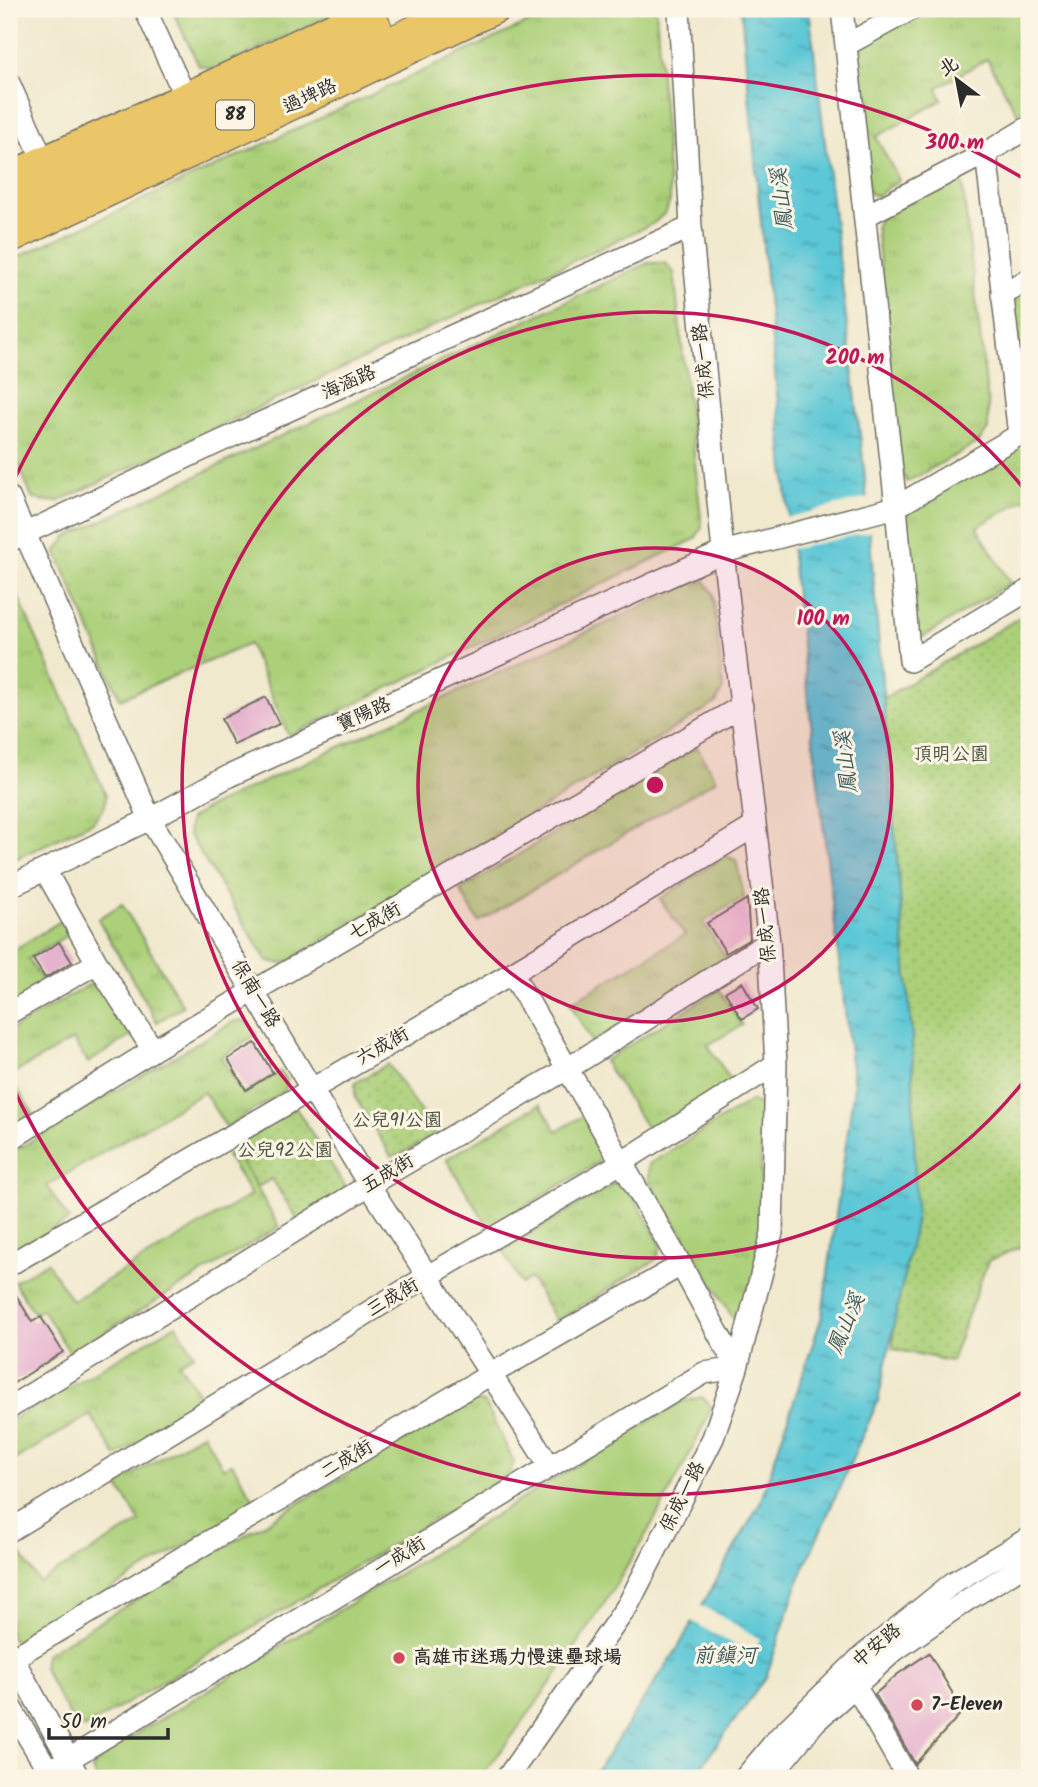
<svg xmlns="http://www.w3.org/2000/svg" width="1038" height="1787" font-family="Kalam,'LXGW WenKai TC',sans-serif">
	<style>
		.grass { fill: url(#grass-tufts); stroke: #6c7e52; stroke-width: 2 }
		.park { fill: url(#park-dots); stroke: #6c7e52; stroke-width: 2 }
		.pitch { fill: #acd079; stroke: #6c7e52; stroke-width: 2 }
		.water { fill: url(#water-ripples); stroke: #447980; stroke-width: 2 }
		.pier { fill: #f1e9ce }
		.building { fill: #e6b3cf }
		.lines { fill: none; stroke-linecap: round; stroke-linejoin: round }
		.minor-casing { stroke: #706e64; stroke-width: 24 }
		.major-casing { stroke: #706e64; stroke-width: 29 }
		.highway-casing { stroke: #706e64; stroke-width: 32 }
		.minor { stroke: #fff; stroke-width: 21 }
		.major { stroke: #ebc669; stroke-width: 26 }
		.highway { stroke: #ebc669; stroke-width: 30 }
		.ring { fill: none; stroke: #c2185b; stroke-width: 3.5 }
		.poi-dot { fill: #d1495b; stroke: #fcf5e5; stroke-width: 2.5 }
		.labels { text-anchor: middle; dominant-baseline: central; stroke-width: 6; stroke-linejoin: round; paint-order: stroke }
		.shield { fill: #fcf5e5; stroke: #6a6863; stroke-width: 2 }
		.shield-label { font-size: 18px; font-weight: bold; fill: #2b2b2b }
		.street-label { font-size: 19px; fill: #2b2b2b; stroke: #fcf5e5 }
		.park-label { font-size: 19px; fill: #4b543e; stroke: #fcf5e5 }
		.poi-label { font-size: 19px; font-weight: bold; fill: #2b2b2b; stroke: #fcf5e5; text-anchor: start }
		.water-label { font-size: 21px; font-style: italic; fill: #3a5a5e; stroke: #fcf5e5 }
		.centre { fill: #c2185b; stroke: #fcf5e5; stroke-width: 3.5 }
		.ring-label { font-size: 21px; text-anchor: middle; font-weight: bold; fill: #c2185b; stroke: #fcf5e5; stroke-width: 6; stroke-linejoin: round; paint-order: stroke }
	</style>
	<defs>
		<pattern id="grass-tufts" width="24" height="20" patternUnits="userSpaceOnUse" patternTransform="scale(1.75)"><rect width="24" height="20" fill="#acd079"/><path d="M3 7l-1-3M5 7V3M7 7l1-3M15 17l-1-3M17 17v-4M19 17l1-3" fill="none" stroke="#94b369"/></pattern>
		<pattern id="park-dots" width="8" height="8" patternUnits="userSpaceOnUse" patternTransform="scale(1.75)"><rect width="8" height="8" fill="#acd079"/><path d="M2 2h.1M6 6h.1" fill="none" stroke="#94b369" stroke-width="1.8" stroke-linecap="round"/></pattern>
		<pattern id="water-ripples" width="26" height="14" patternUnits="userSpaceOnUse" patternTransform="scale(1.75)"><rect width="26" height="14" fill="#5cc7d6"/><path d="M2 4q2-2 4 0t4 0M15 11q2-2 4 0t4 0" fill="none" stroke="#4ca2ae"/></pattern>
	</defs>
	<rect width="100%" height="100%" fill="#fcf5e5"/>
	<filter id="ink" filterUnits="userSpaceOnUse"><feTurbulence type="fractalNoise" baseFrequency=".0143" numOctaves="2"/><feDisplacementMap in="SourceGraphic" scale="14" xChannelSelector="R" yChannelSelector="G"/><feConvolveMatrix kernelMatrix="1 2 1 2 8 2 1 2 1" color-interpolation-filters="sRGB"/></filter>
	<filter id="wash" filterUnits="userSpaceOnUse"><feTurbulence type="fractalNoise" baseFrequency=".00686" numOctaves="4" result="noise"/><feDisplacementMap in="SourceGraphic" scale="28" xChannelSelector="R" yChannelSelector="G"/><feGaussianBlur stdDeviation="1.57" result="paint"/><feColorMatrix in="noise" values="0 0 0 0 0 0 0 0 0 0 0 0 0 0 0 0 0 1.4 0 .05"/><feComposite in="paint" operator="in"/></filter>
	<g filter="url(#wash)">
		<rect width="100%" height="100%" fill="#f1e9ce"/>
		<!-- grass -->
		<path class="grass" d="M172,9h174l-131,60 -16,-3z
			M558,9h98l14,191 -4,12 -12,11 -597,279 -14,-1 -11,-3 -23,-58v-179z
			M927,9h102v97l-12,7 -30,-54 -50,29 5,12 -66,37 23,43 -22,16 -8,-3 -15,-138 7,-11z
			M959,177l3,4 26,222v26l-9,13 -72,40 -6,-11 -25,-247 9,-10z
			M648,263h18l8,10 28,254 -7,12 -406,197 -40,-92 -129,55 -64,-147 11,-15z
			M1029,286v117l-4,1 -11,-99 5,-13z
			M1029,438v59l-52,30 33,56 -87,54 -8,-6 -9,-122z
			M9,581l4,4 93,210 -1,11 -12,16 -84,40z
			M705,581l8,12 10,95 -7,15 -432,261 -17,-3 -79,-128 2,-14 15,-10 488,-226z
			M697,747l19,33 -237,142 -19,-32z
			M725,856l11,4 8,37 -41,25 25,39 -136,81 -22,-39 115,-68 -25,-36z
			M122,904l61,102 -26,16 -59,-103z
			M61,921l8,13 -41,25 19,28 -38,22v-56z
			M92,983l8,2 32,50 -44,28 -15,-23 -64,36 25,39 -25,16v-100z
			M719,989l23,36 -34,20 23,36 -82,51 -45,-71z
			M242,1020l7,3 8,11 -36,23 22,37 37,-23 7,10 -2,10 -59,36 -22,-35 -157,94 22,34 -60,35v-101l224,-132z
			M751,1101l10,5v116l-8,72 -13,28 -7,-4 -84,-138v-16z
			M540,1104l17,27 28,-16 22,37 -8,10 -110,66 -43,-69z
			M235,1149l44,78 -209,126 -28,-44 -7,5 -21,-32 33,-20 25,39 179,-106 -24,-39z
			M625,1181l36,64 -4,14 -101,62 -26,-43 -9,6 -18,-34 112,-67z
			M176,1325l18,29 -15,9 26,40 -89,53 -26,-41 -81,48v-42z
			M472,1400l13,3 29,59 -5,13 -424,253 -11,-4 -31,-56 2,-14z
			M203,1433l20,35 9,-5 24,40 -233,139 -11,-3 -3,-5v-85l6,-4 24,37 101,-60 -23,-38z"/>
		<!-- park -->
		<path class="park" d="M1029,612v631l-41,18 -37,100 -58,-12 6,-342 -32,-299z
			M388,1064l48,71 -37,20 -8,1 -36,-59v-14z
			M296,1108l52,83 -49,31 -27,-43 -15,8 -25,-40z"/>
		<!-- pitch -->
		<path class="pitch" d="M702,1397l10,10c-61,133 -142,256 -232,371h-384l-4,-8 13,-17 576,-351z"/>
		<!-- water -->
		<path class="water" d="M741,9h68l55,459 48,568 4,182 -38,183 -79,178 -33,98 -73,101h-101l87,-132 81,-143 62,-187 32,-229 -59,-501z"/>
		<!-- pier -->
		<path class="pier" d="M870,497l3,34 -85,19 -3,-32z
			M699,1604l61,35 -10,15 -60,-34z"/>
		<g id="blocks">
			<!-- building -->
			<path class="building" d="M266,697l13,27 -45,21 -13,-26z
				M747,899l3,40 -24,14 -19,-30z
				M59,942l13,20 -27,16 -12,-19z
				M742,982l16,27 -16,10 -17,-27z
				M255,1043l18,30 -27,17 -18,-31z
				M9,1283l23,39 9,-5 22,35 -54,34z
				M929,1653l34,58 -48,53 -40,-70 23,-20z"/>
		</g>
	</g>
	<g filter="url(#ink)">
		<use href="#blocks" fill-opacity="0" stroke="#706e64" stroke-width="2"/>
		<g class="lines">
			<!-- minor casing -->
			<g class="minor-casing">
				<path id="minor" d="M145,9l40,87
					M842,9l54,498 14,154 119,-71
					M846,45l66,-36
					M9,83l34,77
					M986,153l33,282
					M865,216l121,-63 43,-26
					M1002,295l27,-16
					M9,497l141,322 219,366 180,280
					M9,541l210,-99 472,-215
					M45,870l52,93 56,87
					M9,887l141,-68 79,-43 494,-224 173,-45 133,-78
					M9,1013l88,-50
					M9,1140l144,-90 589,-344
					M9,1265l503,-292 243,-147
					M9,1408l360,-223 198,-116 202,-127
					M9,1531l419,-255 193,-113 155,-99
					M9,1651l70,127
					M13,1658l478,-284 190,-109
					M847,1678l9,9 52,91
					M9,1705l44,73
					M38,1778l666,-405 33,-5 -56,-103 -169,-292
					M507,1778l121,-173 85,-167 24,-70 35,-135 4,-169 -7,-122 -46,-390 -32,-325 -12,-218
					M745,1778l34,-41 81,-79 94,-76 75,-44
					M769,1778l46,-56 79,-71 73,-51 62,-38"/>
			</g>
			<!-- major casing -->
			<g class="major-casing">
				<path id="major" d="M9,175l176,-79 183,-87
					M9,240l489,-231"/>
			</g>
			<!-- highway casing -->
			<g class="highway-casing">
				<path id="highway" d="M9,192l367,-166
					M9,220l452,-211"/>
			</g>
			<!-- minor -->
			<use href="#minor" class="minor"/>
			<!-- major -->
			<use href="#major" class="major"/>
			<!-- highway -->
			<use href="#highway" class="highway"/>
		</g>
	</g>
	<!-- distance rings -->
	<circle cx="655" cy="785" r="237" fill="#c2185b" fill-opacity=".12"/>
	<g class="ring">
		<circle cx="655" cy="785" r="237"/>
		<path d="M1028 1076A473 473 0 1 1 1028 494"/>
		<path d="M1026 1390A710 710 0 0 1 9 1079M9 491A710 710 0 0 1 1026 180"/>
	</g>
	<!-- markers -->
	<g class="poi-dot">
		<circle cx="399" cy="1658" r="7"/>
		<circle cx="917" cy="1705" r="7"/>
	</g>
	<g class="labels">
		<!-- shield labels -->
		<rect class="shield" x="216" y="100.5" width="38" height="29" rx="5"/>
		<g class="shield-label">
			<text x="235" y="115">88</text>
		</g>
		<!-- street labels -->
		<g class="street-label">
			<text transform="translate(310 97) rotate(-25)">過埤路</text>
			<text transform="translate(704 361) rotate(-96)">保成一路</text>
			<text transform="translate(349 383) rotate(-24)">海涵路</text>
			<text transform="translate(364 715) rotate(-24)">寶陽路</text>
			<text transform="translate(375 922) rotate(-30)">七成街</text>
			<text transform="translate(766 925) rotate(-96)">保成一路</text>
			<text transform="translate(255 994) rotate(59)">保南一路</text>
			<text transform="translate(383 1047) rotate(-30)">六成街</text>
			<text transform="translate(388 1174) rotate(-31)">五成街</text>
			<text transform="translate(393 1298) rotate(-31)">三成街</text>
			<text transform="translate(347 1460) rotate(-31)">二成街</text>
			<text transform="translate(683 1497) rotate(-63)">保成一路</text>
			<text transform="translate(400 1557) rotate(-32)">一成街</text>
			<text transform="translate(877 1646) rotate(-40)">中安路</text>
		</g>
		<!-- park labels -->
		<g class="park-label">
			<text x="951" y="755">頂明公園</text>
			<text x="397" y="1121">公兒91公園</text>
			<text x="285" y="1151">公兒92公園</text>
		</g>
		<!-- poi labels -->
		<g class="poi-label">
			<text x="413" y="1658">高雄市迷瑪力慢速壘球場</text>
			<text x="931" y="1705">7-Eleven</text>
		</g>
		<!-- water labels -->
		<g class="water-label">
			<text transform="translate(783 199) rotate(-97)">鳳山溪</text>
			<text transform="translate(847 762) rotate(-97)">鳳山溪</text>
			<text transform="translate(847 1324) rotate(-67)">鳳山溪</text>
			<text x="725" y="1656">前鎮河</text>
		</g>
	</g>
	<circle cx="655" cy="785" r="10" class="centre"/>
	<g class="ring-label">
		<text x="955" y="149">300 m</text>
		<text x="855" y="364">200 m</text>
		<text x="823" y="625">100 m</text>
	</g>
	<!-- margin -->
	<rect width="1038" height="1787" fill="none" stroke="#fcf5e5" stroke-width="35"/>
	<!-- north arrow -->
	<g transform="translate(957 80) rotate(328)" stroke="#fcf5e5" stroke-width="5" paint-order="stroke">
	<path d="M0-5L12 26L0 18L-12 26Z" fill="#2b2b2b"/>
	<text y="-10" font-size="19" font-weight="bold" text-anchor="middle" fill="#2b2b2b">北</text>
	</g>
	<!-- scale -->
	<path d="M49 1728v10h119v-10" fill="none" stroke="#2b2b2b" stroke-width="3.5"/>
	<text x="60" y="1728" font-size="21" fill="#2b2b2b" stroke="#fcf5e5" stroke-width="5" paint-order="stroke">50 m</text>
</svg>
